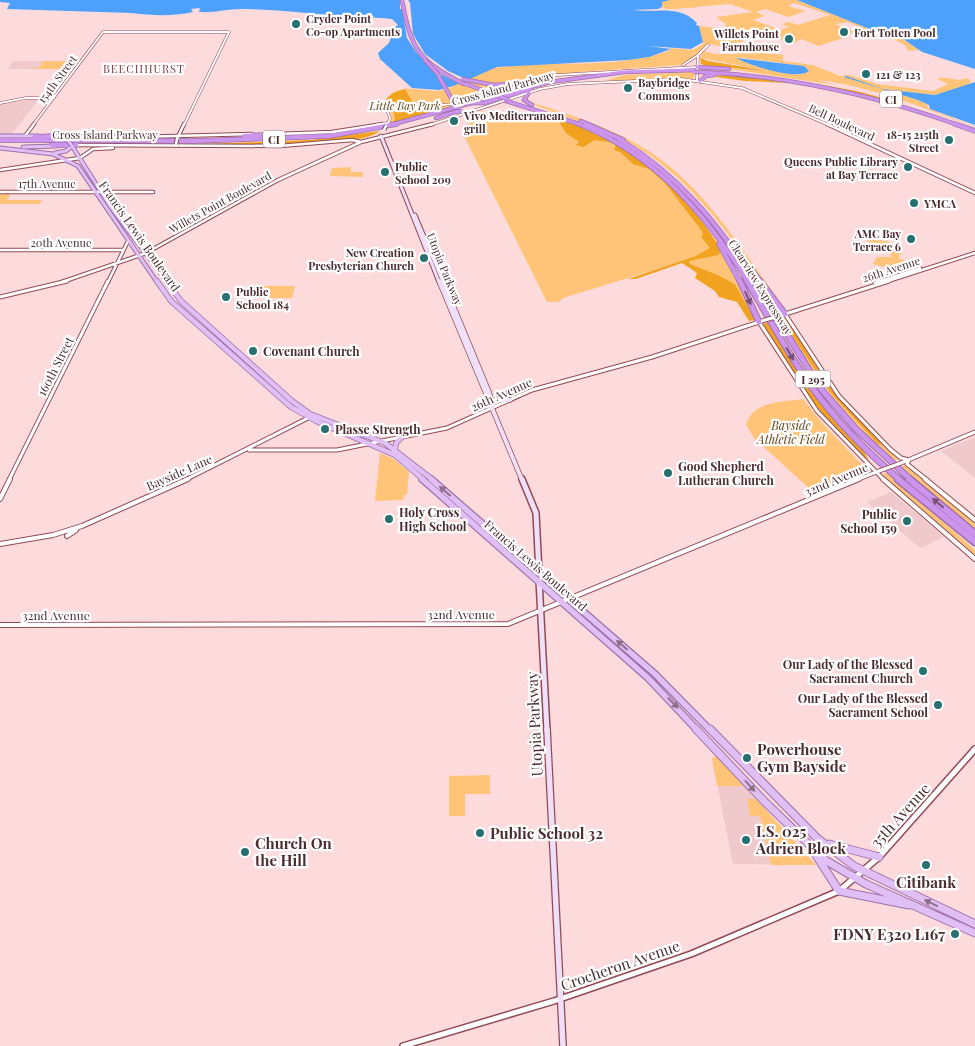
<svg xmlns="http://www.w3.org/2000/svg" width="975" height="1046" font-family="'Playfair Display',serif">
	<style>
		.built { fill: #efc9cc }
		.green { fill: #ffc478; fill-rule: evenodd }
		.forest { fill: #f1a21f }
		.water { fill: #4da1fd }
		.pier { fill: #fddbdd }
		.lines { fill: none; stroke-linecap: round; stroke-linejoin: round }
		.tertiary-far4-casing { stroke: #914a54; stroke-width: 3 }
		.tertiary-far3-casing { stroke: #914a54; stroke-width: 4.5 }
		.tertiary-far2-casing { stroke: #914a54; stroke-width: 5 }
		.tertiary-far1-casing { stroke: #914a54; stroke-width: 6 }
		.tertiary-casing { stroke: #914a54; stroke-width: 8 }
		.secondary-far3-casing { stroke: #914a54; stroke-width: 5 }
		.secondary-far2-casing { stroke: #914a54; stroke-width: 5.5 }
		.secondary-far1-casing { stroke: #914a54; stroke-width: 8 }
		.secondary-casing { stroke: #914a54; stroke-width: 8 }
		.primary-far3-casing { stroke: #9f70aa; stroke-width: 5 }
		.primary-far2-casing { stroke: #9f70aa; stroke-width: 6 }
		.primary-far1-casing { stroke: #9f70aa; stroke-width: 8 }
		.primary-casing { stroke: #9f70aa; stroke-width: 9 }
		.motorway-far3-casing { stroke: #9f70aa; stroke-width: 4.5 }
		.motorway-far2-casing { stroke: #9f70aa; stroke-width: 5.5 }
		.motorway-far1-casing { stroke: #9f70aa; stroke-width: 7 }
		.motorway-casing { stroke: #9f70aa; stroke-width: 9 }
		.tertiary-far4 { stroke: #fff; stroke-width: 2 }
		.tertiary-far3 { stroke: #fff; stroke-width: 2.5 }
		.tertiary-far2 { stroke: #fff; stroke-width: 3 }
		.tertiary-far1 { stroke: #fff; stroke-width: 4 }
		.tertiary { stroke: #fff; stroke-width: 5 }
		.secondary-far3 { stroke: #f0dff9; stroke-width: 3 }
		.secondary-far2 { stroke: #f0dff9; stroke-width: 4 }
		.secondary-far1 { stroke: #f0dff9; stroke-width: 5 }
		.secondary { stroke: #f0dff9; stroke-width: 5.5 }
		.primary-far3 { stroke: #e0bff4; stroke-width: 3 }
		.primary-far2 { stroke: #e0bff4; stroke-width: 4.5 }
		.primary-far1 { stroke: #e0bff4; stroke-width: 5.5 }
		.primary { stroke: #e0bff4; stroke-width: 7 }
		.motorway-far3 { stroke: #cc94ec; stroke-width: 3 }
		.motorway-far2 { stroke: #cc94ec; stroke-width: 4 }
		.motorway-far1 { stroke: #cc94ec; stroke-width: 5 }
		.motorway { stroke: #cc94ec; stroke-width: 6 }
		.tertiary-bridge-far1-casing { stroke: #914a54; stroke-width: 4.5; stroke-linecap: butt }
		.tertiary-bridge-casing { stroke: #914a54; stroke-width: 5; stroke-linecap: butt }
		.primary-bridge-casing { stroke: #9f70aa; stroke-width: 5; stroke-linecap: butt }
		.motorway-bridge-casing { stroke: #9f70aa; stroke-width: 4.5; stroke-linecap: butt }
		.tertiary-bridge-far1 { stroke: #fff; stroke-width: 2.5 }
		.tertiary-bridge { stroke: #fff; stroke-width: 3 }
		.primary-bridge { stroke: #e0bff4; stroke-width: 3 }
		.motorway-bridge { stroke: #cc94ec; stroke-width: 3 }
		.oneway { fill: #795072 }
		.oneway2 { fill: #8f6e88 }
		.poi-dot { fill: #26716f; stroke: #fff; stroke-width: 2 }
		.labels { text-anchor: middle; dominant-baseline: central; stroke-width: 4.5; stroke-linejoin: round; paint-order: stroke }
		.far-poi-label { font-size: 11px; font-weight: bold; fill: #4c2c30; stroke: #fff; text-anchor: start }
		.far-neighbourhood-label { font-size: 11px; letter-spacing: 1px; fill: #7b3741; stroke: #fff }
		.far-street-label { font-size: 11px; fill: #4c2c30; stroke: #fff }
		.shield { fill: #fff; stroke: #826b6e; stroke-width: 1 }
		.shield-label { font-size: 11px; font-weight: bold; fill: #4c2c30 }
		.far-park-label { font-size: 11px; font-style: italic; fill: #634315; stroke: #fff }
		.street-label { font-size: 12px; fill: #4c2c30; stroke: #fff }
		.poi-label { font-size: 12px; font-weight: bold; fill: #4c2c30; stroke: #fff; text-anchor: start }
		.park-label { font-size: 12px; font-style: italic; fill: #634315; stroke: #fff }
		.near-street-label { font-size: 15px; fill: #4c2c30; stroke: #fff }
		.near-poi-label { font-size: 15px; font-weight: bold; fill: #4c2c30; stroke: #fff; text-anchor: start }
	</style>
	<rect width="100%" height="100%" fill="#fddbdd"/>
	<!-- built -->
	<path class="built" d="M13,61h53l-6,8h-52z
		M39,99l-28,36h-11v-31z
		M975,437v41l-34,-27z
		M891,492l53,45 -24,11 -53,-46z
		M712,758l34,28 14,20 56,59 -83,-1z"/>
	<!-- green -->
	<path class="green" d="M669,0h128l75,30 30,8 17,12 -11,1 -2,-5 -16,-9 -26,-8 -16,-7 -13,2 19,8 -12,4 1,2 -24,8 -18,-7 -7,4 -29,-8 -12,-1 -4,-4 -19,2 16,6 -10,9 8,4 39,4v6l30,4 27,11 10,-1 27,9 56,7 15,-7 -11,-5c10,-4 18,4 30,-1l4,3 -1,3 -35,11 -52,-6 -38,-12 73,23 11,5h-2l1,3 47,19c-49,-18 -105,-41 -157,-47l17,5 -99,-15h-37l5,-3 65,4 -69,-13 3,-7 13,3h21l-4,-5 -24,-5c-11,6 -15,17 -28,21l-101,7 -49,7 -105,36 -36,10 2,-8 -6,-17c14,-21 39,-5 57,-10 19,-6 37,-21 57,-23 57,-7 116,3 171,-17l-1,-2 23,2 10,-6 -4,-18 27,3v-5l-10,-7 37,-5 -23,-8 -35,3 2,2c-12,-4 -25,4 -35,-2v-5zM794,3l36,12 -32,10 -9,-3 -8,2 8,3 -9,3 -27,-10 12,-4 -9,-4 9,-3 23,8 18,-6 -18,-5zM737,57l67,9 5,5c-14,11 -57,-8 -72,-14z
		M43,61h35l-3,4h-12l-3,4h-30l10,-2z
		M695,72l-2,7 -82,2 -2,-2 16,-4z
		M530,94l-3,7c45,14 90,28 129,55 55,39 90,101 130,154l-3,-2c-45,-59 -86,-127 -151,-164 -33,-19 -71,-27 -106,-43l1,-6 5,-1z
		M481,111l29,7 28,-3 76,28 49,34 53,74 -153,47 -4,4h-12l-82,-164 -1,-11 17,-11z
		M351,167v5h12v5l-33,-1 2,-8z
		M0,193h11l-4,7h35l-2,4h-40z
		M874,236l11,6 1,-1 -3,-4 19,17 -4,1 2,4 4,1 7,6 -6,-3 -17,5 -15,-4 4,-7h15l-2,-4h-13l-1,-1 12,1v-2l-5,1 -6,-4 -4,1 2,4 -13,-9 8,-1 -5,-4z
		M721,249l36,70 -2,1 -20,-36 -17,-9 -28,-11 -1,-3 30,-6z
		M252,286h43l-3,12h-44z
		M785,317c32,53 66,101 114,142l-5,2c-51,-45 -79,-85 -115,-142z
		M803,399l20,25 45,47 -54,22 -60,-55 -8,-13c6,-24 36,-23 57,-26z
		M380,453l14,6 15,13 -2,22 -3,1 -1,5 -28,1z
		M906,465l69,58v6l-74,-62z
		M888,472l87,78v5l-94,-80z
		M717,756l29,30h-29l-5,-28z
		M490,775v19h-25v22h-16v-40z
		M747,799h9l60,66h-45l-11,-49h-10z"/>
	<!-- forest -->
	<path class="forest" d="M700,58l8,3 60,10 -61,-5 -6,-2z
		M738,75c30,3 140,13 159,31l-43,-12 -63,-11 -46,-2 -36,-5z
		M405,89l8,14 -24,2 -3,-6 7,-6z
		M425,108l3,5 -35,9 2,-3 -1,-9z
		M558,120l20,6 36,17 -19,-3 -12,7 -7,-2 3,-3 -13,-9z
		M380,131c-22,19 -165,14 -201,14l131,-5z
		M616,144c43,26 78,62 105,105l-2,6 -30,6 1,3 28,11 17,9 20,36 -6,1 -12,-19 -18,-5 -4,-6 -20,-13 2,-5 -15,-10 -46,16h-8l68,-23 14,-8 -9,-11 2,-3 -2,-4 -36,-47 -16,-14 -16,-5 -13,-12 -6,-2z
		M785,317l45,71 53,58 -6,-3 -48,-52 -48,-73z
		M769,322l42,70 26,31 27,28 5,10 -36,-35 -30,-36 -40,-66z"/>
	<!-- water -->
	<path class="water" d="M0,0h670l-8,2v5l-4,2 -25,1c22,3 47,-6 64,13l-1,2 3,1 4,16 -12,7 -43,-3 23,3 -22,8 -21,3 -131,7 -41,18 -17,5 -27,-2 -32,-29 -2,-6 11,-10 4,-11 -1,-3 6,-4 -6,-6c-14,-2 -29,-1 -43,-2 -36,-3 -72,-8 -108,-8 -14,0 -27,4 -42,3l1,-4 -9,1 2,3c-17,4 -39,4 -61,1l-125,-4 3,-6 -10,-1z
		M797,0h178v69l-53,-17 -20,-14 -30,-8z
		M736,58l68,8 5,5c-12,10 -60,-6 -73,-13z
		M846,76l37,13 52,6 40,-13v43l-45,-16 -1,-4 -11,-5 -74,-23z"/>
	<!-- pier -->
	<path class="pier" d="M400,0h8l2,3 3,31 12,20 23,17 22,10 -10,3 -20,-10 7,17 -2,1 -9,-19 -20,-21 -9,-14 -5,-29h-2z"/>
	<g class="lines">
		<!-- tertiary-far4 casing -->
		<g class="tertiary-far4-casing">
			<path id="tertiary-far4" d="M683,65l15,-10
				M697,80l1,-25 10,-10
				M0,103l26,-5h28
				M388,124l2,-6 -3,-8 66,-6 68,-22 36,-7 140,-8
				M33,125l70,-93h126l-45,93
				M375,125l13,-2
				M430,125l110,-36 28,-5 113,-5 61,9 87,37"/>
		</g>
		<!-- tertiary-far3 casing -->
		<g class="tertiary-far3-casing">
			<path id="tertiary-far3" d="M827,124l148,69
				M277,134l55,-2 51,-8
				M25,136l9,-12
				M54,136l82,1 116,-3
				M177,139l7,-15
				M74,145l206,1 72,-6 9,2
				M0,170l80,-12 13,-9 20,-1
				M0,192h153
				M0,250h123
				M62,282l84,-29 132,-73 83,-38 72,-18
				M108,282l20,-41
				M878,282l42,-14
				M885,282l90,-29"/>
		</g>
		<!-- tertiary-far2 casing -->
		<g class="tertiary-far2-casing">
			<path id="tertiary-far2" d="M875,283l7,-2
				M0,297l67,-16
				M785,314l54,82 51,53 11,9 8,2 -2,4 20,16
				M779,316l110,-35
				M759,322l58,89 67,69
				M249,450h88l110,-22 85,-38 120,-33 113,-37
				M901,463l74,-31
				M9,480l99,-199
				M185,480l123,-62
				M856,480l23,-9"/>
		</g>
		<!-- tertiary-far1 casing -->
		<g class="tertiary-far1-casing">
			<path id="tertiary-far1" d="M883,479l92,80
				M925,479l50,41
				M0,499l10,-20
				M67,536l9,-6
				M0,544l53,-9 29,-9 106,-47
				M0,625l508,-1 351,-145"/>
		</g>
		<!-- tertiary casing -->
		<g class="tertiary-casing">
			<path id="tertiary" d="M403,1046l151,-45 137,-47 148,-63 40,-34 96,-108"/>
		</g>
		<!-- secondary-far3 casing -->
		<g class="secondary-far3-casing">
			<path id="secondary-far3" d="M381,136l58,146
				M415,215l28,67"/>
		</g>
		<!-- secondary-far2 casing -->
		<g class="secondary-far2-casing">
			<path id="secondary-far2" d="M439,281l83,199
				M443,281l46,111 4,15
				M493,400h17"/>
		</g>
		<!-- secondary-far1 casing -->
		<g class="secondary-far1-casing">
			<path id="secondary-far1" d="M522,479l14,34 3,60
				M539,580l8,151"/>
		</g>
		<!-- secondary casing -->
		<g class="secondary-casing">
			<path id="secondary" d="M547,729l16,317"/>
		</g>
		<!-- primary-far3 casing -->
		<g class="primary-far3-casing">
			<path id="primary-far3" d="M0,136h38
				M49,136l19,4
				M23,147l34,-1
				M0,148l53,6 25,12 79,116
				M55,153l11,-2 6,-5 38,60 57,76"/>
		</g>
		<!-- primary-far2 casing -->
		<g class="primary-far2-casing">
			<path id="primary-far2" d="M157,281l14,20 120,106 25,14 79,34 29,25
				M166,281l15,20 111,100 18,13 75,29 48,37
				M395,449l1,-6 6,-6"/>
		</g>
		<!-- primary-far1 casing -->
		<g class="primary-far1-casing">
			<path id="primary-far1" d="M422,479l226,199 50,53
				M431,479l224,195 56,57"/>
		</g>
		<!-- primary casing -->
		<g class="primary-casing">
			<path id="primary" d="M696,729l68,72 61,59 41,24 109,49
				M710,729l107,109 37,28 121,58
				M829,844l50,13
				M816,855l23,36 70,14"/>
		</g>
		<!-- motorway-far3 casing -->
		<g class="motorway-far3-casing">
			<path id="motorway-far3" d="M402,0c9,50 17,61 62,84
				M697,67l32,2
				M700,72c90,4 174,23 258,53
				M700,81l6,-5 8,-1
				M529,92l-5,8 8,5
				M506,101l76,24
				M485,103l46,-14
				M436,118l22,-7 5,1
				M581,121l9,4
				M390,125l160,-43 74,-10 71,-2"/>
		</g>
		<!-- motorway-far2 casing -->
		<g class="motorway-far2-casing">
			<path id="motorway-far2" d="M579,124c75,30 128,91 169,158
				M587,124l36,16
				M955,124l20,7
				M244,136l36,-2
				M34,137l20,-1
				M619,139c60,37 99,84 136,143
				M0,140l195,1 134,-5 68,-12
				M52,145h24
				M719,244l21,38
				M747,264l14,18"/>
		</g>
		<!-- motorway-far1 casing -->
		<g class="motorway-far1-casing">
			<path id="motorway-far1" d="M740,281l19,41
				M747,281c21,35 40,71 64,105 25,35 56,66 89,94
				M754,281l67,108 35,40 55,51
				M760,281l25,33"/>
		</g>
		<!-- motorway casing -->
		<g class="motorway-casing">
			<path id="motorway" d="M898,479l77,63
				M909,479l66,55"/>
		</g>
		<!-- tertiary-far4 -->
		<use href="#tertiary-far4" class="tertiary-far4"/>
		<!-- tertiary-far3 -->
		<use href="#tertiary-far3" class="tertiary-far3"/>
		<!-- tertiary-far2 -->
		<use href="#tertiary-far2" class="tertiary-far2"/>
		<!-- tertiary-far1 -->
		<use href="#tertiary-far1" class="tertiary-far1"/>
		<!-- tertiary -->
		<use href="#tertiary" class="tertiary"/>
		<!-- secondary-far3 -->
		<use href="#secondary-far3" class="secondary-far3"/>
		<!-- secondary-far2 -->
		<use href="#secondary-far2" class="secondary-far2"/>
		<!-- secondary-far1 -->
		<use href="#secondary-far1" class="secondary-far1"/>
		<!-- secondary -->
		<use href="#secondary" class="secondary"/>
		<!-- primary-far3 -->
		<use href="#primary-far3" class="primary-far3"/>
		<!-- primary-far2 -->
		<use href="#primary-far2" class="primary-far2"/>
		<!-- primary-far1 -->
		<use href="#primary-far1" class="primary-far1"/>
		<!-- primary -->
		<use href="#primary" class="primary"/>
		<!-- motorway-far3 -->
		<use href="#motorway-far3" class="motorway-far3"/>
		<!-- motorway-far2 -->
		<use href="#motorway-far2" class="motorway-far2"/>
		<!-- motorway-far1 -->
		<use href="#motorway-far1" class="motorway-far1"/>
		<!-- motorway -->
		<use href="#motorway" class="motorway"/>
		<!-- tertiary-bridge-far1 casing -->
		<g class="tertiary-bridge-far1-casing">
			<path id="tertiary-bridge-far1" d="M384,130l2,-4
				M176,144l1,-5"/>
		</g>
		<!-- tertiary-bridge casing -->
		<g class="tertiary-bridge-casing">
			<path id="tertiary-bridge" d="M765,320l14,-4
				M879,471l22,-8"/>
		</g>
		<!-- primary-bridge casing -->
		<g class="primary-bridge-casing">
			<path id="primary-bridge" d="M68,140l4,6"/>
		</g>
		<!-- motorway-bridge casing -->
		<g class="motorway-bridge-casing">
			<path id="motorway-bridge" d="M425,60l12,13 14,25 14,5h20
				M694,72h6
				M462,79l32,6 35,-2
				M466,84l43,16"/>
		</g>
		<!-- tertiary-bridge-far1 -->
		<use href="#tertiary-bridge-far1" class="tertiary-bridge-far1"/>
		<!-- tertiary-bridge -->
		<use href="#tertiary-bridge" class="tertiary-bridge"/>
		<!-- primary-bridge -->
		<use href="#primary-bridge" class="primary-bridge"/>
		<!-- motorway-bridge -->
		<use href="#motorway-bridge" class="motorway-bridge"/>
	</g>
	<!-- one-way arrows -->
	<defs><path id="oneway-solid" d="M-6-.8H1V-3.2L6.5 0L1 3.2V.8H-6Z" transform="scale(1.25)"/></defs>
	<g class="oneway">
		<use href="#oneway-solid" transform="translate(748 298) rotate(66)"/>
		<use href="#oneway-solid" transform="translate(790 354) rotate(60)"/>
		<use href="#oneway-solid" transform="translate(938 503) rotate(-140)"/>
	</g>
	<g class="oneway2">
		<use href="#oneway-solid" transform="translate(445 491) rotate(-139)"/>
		<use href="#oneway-solid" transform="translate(622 645) rotate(-139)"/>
		<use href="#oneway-solid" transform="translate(673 703) rotate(46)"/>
		<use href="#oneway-solid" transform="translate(750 786) rotate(48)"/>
		<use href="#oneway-solid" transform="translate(931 903) rotate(-154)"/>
	</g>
	<!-- markers -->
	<g class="poi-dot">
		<circle cx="296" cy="24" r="5"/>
		<circle cx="844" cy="32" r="5"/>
		<circle cx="789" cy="39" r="5"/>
		<circle cx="866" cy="74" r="5"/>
		<circle cx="628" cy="88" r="5"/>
		<circle cx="454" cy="121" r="5"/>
		<circle cx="949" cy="140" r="5"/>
		<circle cx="908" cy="167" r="5"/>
		<circle cx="385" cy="172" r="5"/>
		<circle cx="914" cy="203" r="5"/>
		<circle cx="911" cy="239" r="5"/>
		<circle cx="424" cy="258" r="5"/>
		<circle cx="226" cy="297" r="5"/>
		<circle cx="253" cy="351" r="5"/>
		<circle cx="325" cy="429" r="5"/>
		<circle cx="668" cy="473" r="5"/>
		<circle cx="389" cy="519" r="5"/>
		<circle cx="907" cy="521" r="5"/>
		<circle cx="923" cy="671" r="5"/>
		<circle cx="938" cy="705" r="5"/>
		<circle cx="747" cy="758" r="5"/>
		<circle cx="480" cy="833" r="5"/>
		<circle cx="746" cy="840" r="5"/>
		<circle cx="245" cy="852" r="5"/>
		<circle cx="926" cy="865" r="5"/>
		<circle cx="955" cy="934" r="5"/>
	</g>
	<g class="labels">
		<!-- far-poi labels -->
		<g class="far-poi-label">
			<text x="306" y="18">Cryder Point<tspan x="306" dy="13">Co-op Apartments</tspan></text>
			<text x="854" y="32">Fort Totten Pool</text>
			<text x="779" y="33" text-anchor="end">Willets Point<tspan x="779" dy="13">Farmhouse</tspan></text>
			<text x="876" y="74">121 &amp; 123</text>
			<text x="638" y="82">Baybridge<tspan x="638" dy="13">Commons</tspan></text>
			<text x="464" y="115">Vivo Mediterranean<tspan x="464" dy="13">grill</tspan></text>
			<text x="939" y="134" text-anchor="end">18-15 215th<tspan x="939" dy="13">Street</tspan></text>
			<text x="898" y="161" text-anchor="end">Queens Public Library<tspan x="898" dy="13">at Bay Terrace</tspan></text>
			<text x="395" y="166">Public<tspan x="395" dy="13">School 209</tspan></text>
			<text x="924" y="203">YMCA</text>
			<text x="901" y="233" text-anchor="end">AMC Bay<tspan x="901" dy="13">Terrace 6</tspan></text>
			<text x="414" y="252" text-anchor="end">New Creation<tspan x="414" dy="13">Presbyterian Church</tspan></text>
			<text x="236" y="291">Public<tspan x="236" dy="13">School 184</tspan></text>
		</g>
		<!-- far-neighbourhood labels -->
		<g class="far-neighbourhood-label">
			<text x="144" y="68">BEECHHURST</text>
		</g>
		<!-- far-street labels -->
		<g class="far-street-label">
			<text transform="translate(57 79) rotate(-53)">154th Street</text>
			<text transform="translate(503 88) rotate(-15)">Cross Island Parkway</text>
			<text transform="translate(842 122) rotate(25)">Bell Boulevard</text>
			<text x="105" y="134">Cross Island Parkway</text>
			<text x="47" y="183">17th Avenue</text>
			<text transform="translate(220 202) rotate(-29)">Willets Point Boulevard</text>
			<text x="61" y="242">20th Avenue</text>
			<text transform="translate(445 269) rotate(68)">Utopia Parkway</text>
			<text transform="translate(891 269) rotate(-18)">26th Avenue</text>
			<text transform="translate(761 287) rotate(58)">Clearview Expressway</text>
		</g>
		<!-- shield labels -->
		<g class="shield">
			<rect x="880" y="90.5" width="22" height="17" rx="4"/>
			<rect x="263" y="130.5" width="22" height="17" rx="4"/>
			<rect x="795.5" y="370.5" width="35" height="17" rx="4"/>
		</g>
		<g class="shield-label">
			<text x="891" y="99">CI</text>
			<text x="274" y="139">CI</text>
			<text x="813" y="379">I 295</text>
		</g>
		<!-- far-park labels -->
		<g class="far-park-label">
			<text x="405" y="105">Little Bay Park</text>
		</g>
		<!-- street labels -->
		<g class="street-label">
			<text transform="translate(140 236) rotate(55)">Francis Lewis Boulevard</text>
			<text transform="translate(55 366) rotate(-63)">160th Street</text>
			<text transform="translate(501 394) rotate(-24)">26th Avenue</text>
			<text transform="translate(179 472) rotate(-24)">Bayside Lane</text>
			<text transform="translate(836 479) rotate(-23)">32nd Avenue</text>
			<text transform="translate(536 565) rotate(41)">Francis Lewis Boulevard</text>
			<text x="461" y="614">32nd Avenue</text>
			<text x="56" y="615">32nd Avenue</text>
		</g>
		<!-- poi labels -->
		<g class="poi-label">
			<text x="263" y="351">Covenant Church</text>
			<text x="335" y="429">Plasse Strength</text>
			<text x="678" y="466">Good Shepherd<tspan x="678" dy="14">Lutheran Church</tspan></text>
			<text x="399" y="512">Holy Cross<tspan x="399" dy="14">High School</tspan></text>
			<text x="897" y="514" text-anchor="end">Public<tspan x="897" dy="14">School 159</tspan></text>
			<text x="913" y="664" text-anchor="end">Our Lady of the Blessed<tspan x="913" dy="14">Sacrament Church</tspan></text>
			<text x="928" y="698" text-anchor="end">Our Lady of the Blessed<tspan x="928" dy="14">Sacrament School</tspan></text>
		</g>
		<!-- park labels -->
		<g class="park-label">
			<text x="791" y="425">Bayside<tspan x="791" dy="14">Athletic Field</tspan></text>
		</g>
		<!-- near-street labels -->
		<g class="near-street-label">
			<text transform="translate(534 724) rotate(-93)">Utopia Parkway</text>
			<text transform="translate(900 815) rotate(-48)">35th Avenue</text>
			<text transform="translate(620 965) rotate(-19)">Crocheron Avenue</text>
		</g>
		<!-- near-poi labels -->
		<g class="near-poi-label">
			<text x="757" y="749">Powerhouse<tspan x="757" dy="17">Gym Bayside</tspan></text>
			<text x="756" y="831">I.S. 025<tspan x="756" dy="17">Adrien Block</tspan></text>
			<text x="490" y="833">Public School 32</text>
			<text x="255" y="843">Church On<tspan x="255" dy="17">the Hill</tspan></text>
			<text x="926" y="882" text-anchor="middle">Citibank</text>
			<text x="945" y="934" text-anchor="end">FDNY E320 L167</text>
		</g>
	</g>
</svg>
